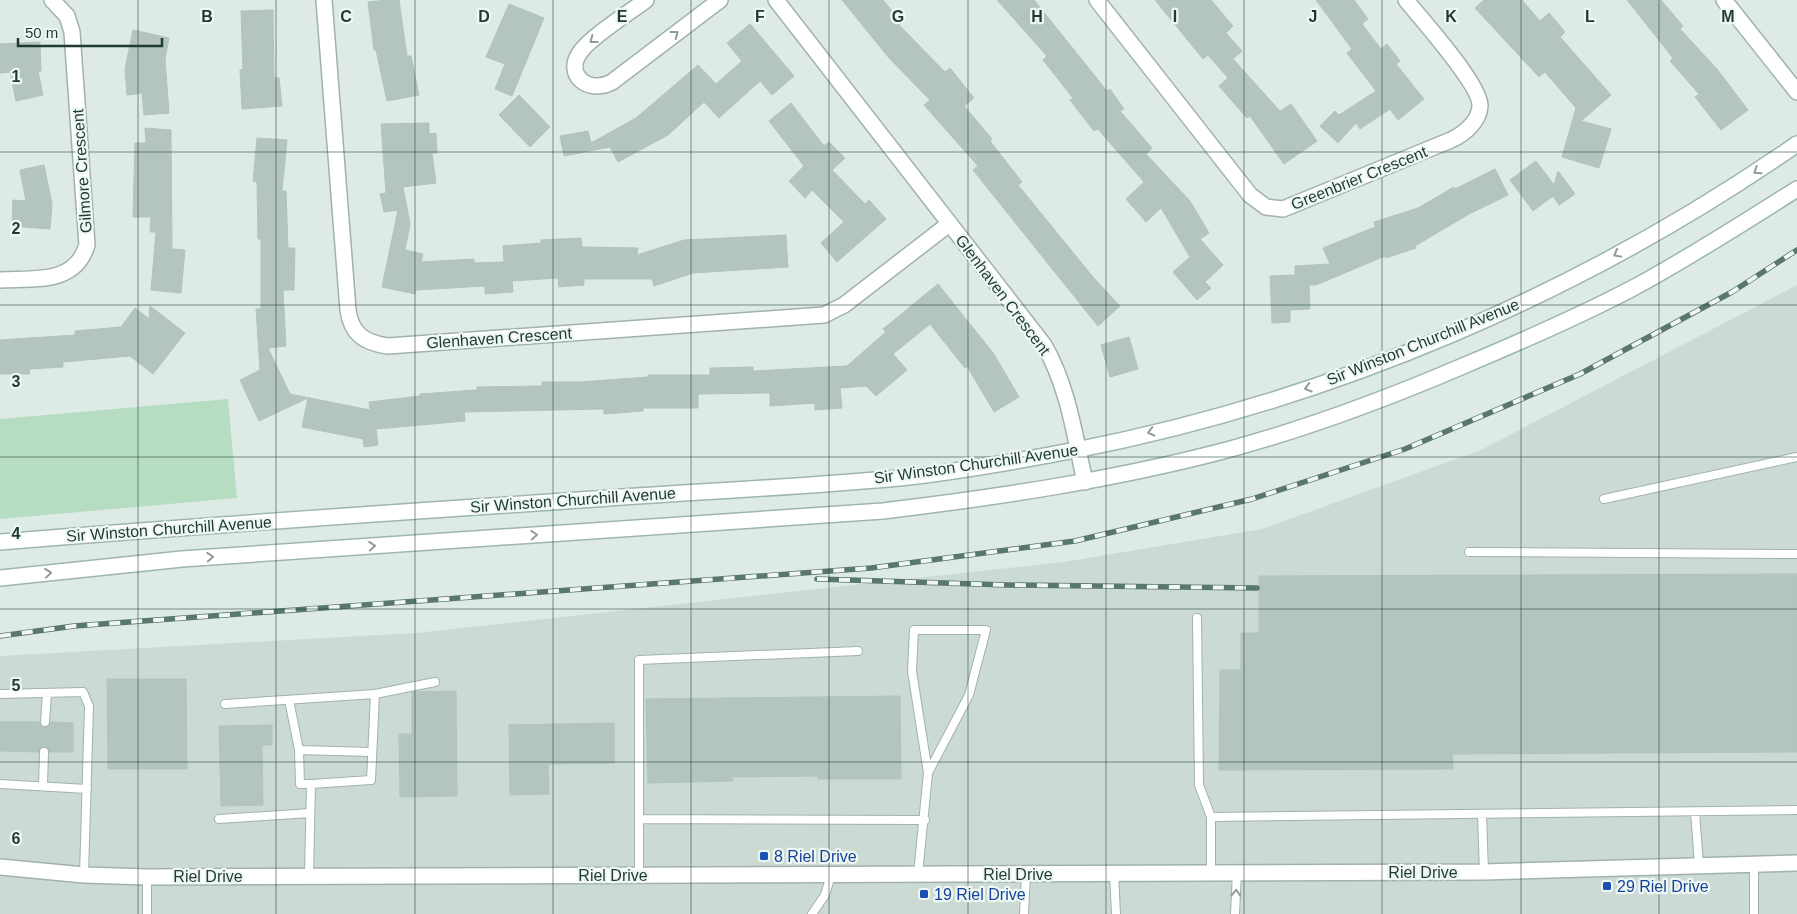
<svg xmlns="http://www.w3.org/2000/svg" width="1797" height="914" font-family="Arial,sans-serif">
	<style>
		.built { fill: #ccdad4 }
		.green { fill: #b6dcc2 }
		.building { fill: #b4c5be; stroke: #b1c4bc }
		.lines { fill: none; stroke-linecap: round; stroke-linejoin: round }
		.service-casing { stroke: #a1b2ac; stroke-width: 10 }
		.minor-casing { stroke: #a1b2ac; stroke-width: 18 }
		.tertiary-casing { stroke: #a1b2ac; stroke-width: 18 }
		.secondary-casing { stroke: #9db6ae; stroke-width: 18 }
		.service { stroke: #fff; stroke-width: 8 }
		.minor { stroke: #fff; stroke-width: 15 }
		.tertiary { stroke: #fff; stroke-width: 15 }
		.secondary { stroke: #fff; stroke-width: 15 }
		.rail-casing { stroke: #59766f; stroke-width: 5.5 }
		.rail { stroke: #eff7f3; stroke-width: 4; stroke-dasharray: 11; stroke-linecap: butt }
		.oneway { stroke: #8f9c9a }
		.grid { fill: none; stroke: #1f3a34; stroke-width: 1; stroke-opacity: 0.55 }
		.transit-dot { fill: #1a4fb4; stroke: #eff7f3; stroke-width: 2 }
		.labels { text-anchor: middle; dominant-baseline: central; stroke-width: 4.5; stroke-linejoin: round; paint-order: stroke }
		.street-label { font-size: 16px; fill: #1f3a34; stroke: #eff7f3 }
		.transit-label { font-size: 16px; fill: #164399; stroke: #eff7f3; text-anchor: start }
		.grid-label { font-size: 16px; text-anchor: middle; font-weight: bold; fill: #1f3a34; stroke: #eff7f3; stroke-width: 4.5; stroke-linejoin: round; paint-order: stroke }
	</style>
	<rect width="100%" height="100%" fill="#deeae5"/>
	<!-- built -->
	<path class="built" d="M1797,285v629h-1797v-258l416,-23 648,-71 198,-33 219,-79z"/>
	<!-- green -->
	<path class="green" d="M228,399l9,99 -237,21v-100z"/>
	<!-- building -->
	<path class="building" d="M387,0h12l8,56h4l8,39 -32,6 -11,-51h-2l-6,-48z
		M842,0h41l19,23 -3,2 46,47 5,-4 24,30 -10,8 28,33 -2,2 32,41 -4,3 75,92 27,29 -22,20 -125,-156 5,-4 -54,-61 6,-5 -41,-42z
		M997,0h37l73,91 3,-2 14,20 -4,2 32,37 -6,6 44,47 19,32 -9,6 23,26 -18,17 6,6 -14,12 -24,-28 17,-15 -29,-49 -15,14 -20,-23 18,-17 -46,-53 -4,2 -24,-31 3,-2 -30,-38 4,-4z
		M1155,0h56l22,26 -7,7 16,18 -9,8 47,52 11,-7 26,37 -33,23 -34,-48 -3,2 -28,-32 9,-8 -20,-23 -5,4z
		M1316,0h38l14,19 -6,5 19,25 6,-5 13,17 -4,3 28,35 -26,21 -8,-11 -30,20 -4,-6 -18,20 -18,-17 15,-15 4,4 37,-24 -29,-38 5,-4z
		M1484,0h38l18,21 9,-8 16,19 -5,5 51,58 -30,26 30,8 -12,39 -37,-11 14,-49 -31,-36 -6,5 -64,-69z
		M1627,0h34l22,26 -3,3 37,40 31,41 -27,20 -26,-33 4,-3 -29,-33 3,-3z
		M509,4l35,14 -32,78 -17,-7 10,-25 -19,-7z
		M273,10l1,68h5l3,28 -40,3 -2,-39 3,-1 -2,-58z
		M750,24l44,52 -22,19 -12,-14 -41,37 -15,-16 -36,33 -50,27 -8,-15 -46,9 -4,-20 28,-5 3,12 45,-25 62,-53 18,19 26,-23 -15,-18z
		M133,30l36,8 -4,21 4,54 -25,2 -2,-22 -15,2 -2,-26z
		M40,42l1,29h-3l5,24 -27,6 -6,-29 -10,1v-29z
		M519,95l31,32 -20,20 -31,-32z
		M791,103l33,43 5,-4 16,16 -13,12 33,34 4,-4 17,19 -49,43 -16,-19 23,-21 -32,-32 -7,8 -16,-17 15,-15 -35,-45z
		M429,123v11l7,-1 1,20h-5l4,30 -33,4 7,37 -5,26 18,4 -2,8 53,-3v4l30,-1 -1,-16 38,-3v-3l40,-2 1,9 56,1 -1,7 47,-15 102,-5 2,32 -95,6 -39,13 -2,-7h-68v6l-25,2 -1,-9 -46,3 1,11 -28,2v-8l-69,4 -1,4 -33,-7 16,-77 -14,2 -4,-18 6,-1 -5,-69z
		M145,128l26,2 1,119 13,1 -4,43 -30,-3 5,-58h-6l1,-15h-18l2,-74h11z
		M257,138l30,2 -5,51h4l2,57h7l-1,42h-11l3,56 -18,2 22,46 80,16 -1,-8 51,-6v-2l57,-4v-3l65,-1v-4h38l68,-5v-2h62v-7l43,-1v4l94,-5 39,-34 -3,-3 55,-45 56,70 25,43 -25,15 -27,-46 -2,2 -35,-44 -37,30 14,16 -31,26 -10,-10 -26,2 2,20 -27,2v-7l-45,3v-13l-72,1v14h-55v3l-39,3v-5l-140,3 1,9 -89,8 2,16 -14,2 -1,-8 -61,-12 6,-29 -49,23 -19,-41 20,-10 -4,-61h5v-70h-3l-1,-57 -4,-1z
		M1536,161l18,24 4,-14 17,23 -16,11 -6,-9 -20,15 -23,-31z
		M44,165l8,39 -2,25 -38,-3 1,-26 13,1 -6,-31z
		M1495,169l13,26 -39,19 -54,32 1,2 -30,10 -1,-2 -69,29h-7l1,24 -20,1v12l-18,1 -2,-47 25,-1v-9l35,-2 -7,-16 52,-21 -1,-5 44,-14 36,-21 1,2z
		M150,306l35,27 -32,41 -23,-18 -67,6v5l-34,2 1,5h-30v-34l75,-5v-4l46,-4 14,-19 14,11z
		M1129,337l9,32 -28,8 -9,-32z
		M1797,574v178l-345,2 1,15 -234,1 1,-100h21v-37h18v-57z
		M107,679h79l1,90h-79z
		M456,691l1,105 -57,1 -1,-63h13v-42z
		M900,696l1,83h-83l-1,-3 -85,1 1,4 -85,2 -2,-84z
		M0,722h39l6,6 6,-6 22,1v29h-23l-6,-6 -6,6 -38,-1z
		M614,723v40l-66,1 1,30 -39,1 -1,-70z
		M272,725v20h-10l1,60 -42,1 -2,-80z"/>
	<g class="lines">
		<!-- service casing -->
		<g class="service-casing">
			<path id="service" d="M1604,499l193,-42
				M1469,552l328,2
				M1197,618l2,167 12,32v55
				M0,694l83,-2 6,14 -5,169
				M375,694l60,-12
				M289,700l10,50
				M225,704l150,-10 -4,86 -60,4 -2,92
				M45,722l2,-29
				M0,784l87,5
				M311,784h-11l-1,-34 72,2
				M43,786l1,-34
				M1695,812l4,53
				M1482,815l2,57
				M1211,817l586,-7
				M219,819l91,-6
				M639,819l286,1
				M1114,873l2,41
				M918,874l10,-101 41,-78 17,-65h-72l-2,41 16,102
				M639,875v-215l219,-9
				M147,914v-37
				M812,914l13,-19 6,-20
				M1024,914l2,-40
				M1235,914l2,-42
				M1754,914v-50"/>
		</g>
		<!-- minor casing -->
		<g class="minor-casing">
			<path id="minor" d="M324,0l24,310c3,24 17,33 40,36l436,-31 20,-10 105,-81
				M646,0c-17,13 -54,36 -65,51 -18,23 7,44 31,31l108,-82
				M776,0l268,345c24,41 31,92 41,137
				M1097,0l153,195 16,12 17,2 168,-69c13,-6 28,-18 29,-34 1,-21 -58,-86 -74,-106
				M0,280c34,-2 75,5 87,-35l-15,-213 -5,-16 -15,-16"/>
		</g>
		<!-- tertiary casing -->
		<g class="tertiary-casing">
			<path id="tertiary" d="M1724,0l73,92
				M0,867l84,8 63,2 1337,-5 313,-9"/>
		</g>
		<!-- secondary casing -->
		<g class="secondary-casing">
			<path id="secondary" d="M0,542c203,-17 406,-30 609,-44 97,-7 194,-11 290,-20 59,-6 119,-17 177,-28 256,-50 507,-157 721,-306
				M0,578l182,-19 701,-48c116,-14 230,-31 344,-61 81,-22 159,-51 236,-84 57,-24 115,-49 170,-78 56,-30 110,-65 164,-99"/>
		</g>
		<!-- service -->
		<use href="#service" class="service"/>
		<!-- minor -->
		<use href="#minor" class="minor"/>
		<!-- tertiary -->
		<use href="#tertiary" class="tertiary"/>
		<!-- secondary -->
		<use href="#secondary" class="secondary"/>
		<!-- rail casing -->
		<g class="rail-casing">
			<path id="rail" d="M817,579l190,6 250,3
				M0,636l74,-10 797,-58 204,-27 177,-42 153,-50 175,-75 152,-82 65,-42"/>
		</g>
		<!-- rail -->
		<use href="#rail" class="rail"/>
	</g>
	<!-- one-way arrows -->
	<defs><path id="oneway-chevron" d="M-2-3.5L2.5 0L-2 3.5" fill="none" stroke-width="1.6" stroke-linecap="round" stroke-linejoin="round" transform="scale(1.25)"/></defs>
	<g class="oneway">
		<use href="#oneway-chevron" transform="translate(675 34) rotate(-37)"/>
		<use href="#oneway-chevron" transform="translate(593 40) rotate(142)"/>
		<use href="#oneway-chevron" transform="translate(1757 171) rotate(147)"/>
		<use href="#oneway-chevron" transform="translate(1617 254) rotate(151)"/>
		<use href="#oneway-chevron" transform="translate(1308 388) rotate(163)"/>
		<use href="#oneway-chevron" transform="translate(1151 432) rotate(166)"/>
		<use href="#oneway-chevron" transform="translate(534 535) rotate(-4)"/>
		<use href="#oneway-chevron" transform="translate(372 546) rotate(-4)"/>
		<use href="#oneway-chevron" transform="translate(210 557) rotate(-4)"/>
		<use href="#oneway-chevron" transform="translate(48 573) rotate(-6)"/>
		<use href="#oneway-chevron" transform="translate(1236 893) rotate(-87)"/>
	</g>
	<!-- grid -->
	<path class="grid" d="M138,0v914M276,0v914M415,0v914M553,0v914M691,0v914M829,0v914M968,0v914M1106,0v914M1244,0v914M1382,0v914M1521,0v914M1659,0v914M0,152h1797M0,305h1797M0,457h1797M0,609h1797M0,762h1797"/>
	<!-- markers -->
	<g class="transit-dot">
		<rect x="759" y="851" width="10" height="10" rx="2.5"/>
		<rect x="1602" y="881" width="10" height="10" rx="2.5"/>
		<rect x="919" y="889" width="10" height="10" rx="2.5"/>
	</g>
	<g class="labels">
		<!-- street labels -->
		<g class="street-label">
			<text transform="translate(82 171) rotate(-94)">Gilmore Crescent</text>
			<text transform="translate(1359 178) rotate(-22)">Greenbrier Crescent</text>
			<text transform="translate(1003 295) rotate(53)">Glenhaven Crescent</text>
			<text transform="translate(499 338) rotate(-4)">Glenhaven Crescent</text>
			<text transform="translate(1423 342) rotate(-22)">Sir Winston Churchill Avenue</text>
			<text transform="translate(976 464) rotate(-8)">Sir Winston Churchill Avenue</text>
			<text transform="translate(573 500) rotate(-4)">Sir Winston Churchill Avenue</text>
			<text transform="translate(169 529) rotate(-4)">Sir Winston Churchill Avenue</text>
			<text x="1423" y="872">Riel Drive</text>
			<text x="1018" y="874">Riel Drive</text>
			<text x="613" y="875">Riel Drive</text>
			<text x="208" y="876">Riel Drive</text>
		</g>
		<!-- transit labels -->
		<g class="transit-label">
			<text x="774" y="856">8 Riel Drive</text>
			<text x="1617" y="886">29 Riel Drive</text>
			<text x="934" y="894">19 Riel Drive</text>
		</g>
	</g>
	<g class="grid-label">
		<text x="207" y="22">B</text>
		<text x="346" y="22">C</text>
		<text x="484" y="22">D</text>
		<text x="622" y="22">E</text>
		<text x="760" y="22">F</text>
		<text x="898" y="22">G</text>
		<text x="1037" y="22">H</text>
		<text x="1175" y="22">I</text>
		<text x="1313" y="22">J</text>
		<text x="1451" y="22">K</text>
		<text x="1590" y="22">L</text>
		<text x="1728" y="22">M</text>
		<text x="16" y="82">1</text>
		<text x="16" y="234">2</text>
		<text x="16" y="387">3</text>
		<text x="16" y="539">4</text>
		<text x="16" y="691">5</text>
		<text x="16" y="844">6</text>
	</g>
	<!-- scale -->
	<path d="M18 38v8h144v-8" fill="none" stroke="#1f3a34" stroke-width="2.5"/>
	<text x="25" y="38" font-size="15" fill="#1f3a34" stroke="#eff7f3" stroke-width="4" paint-order="stroke">50 m</text>
</svg>
